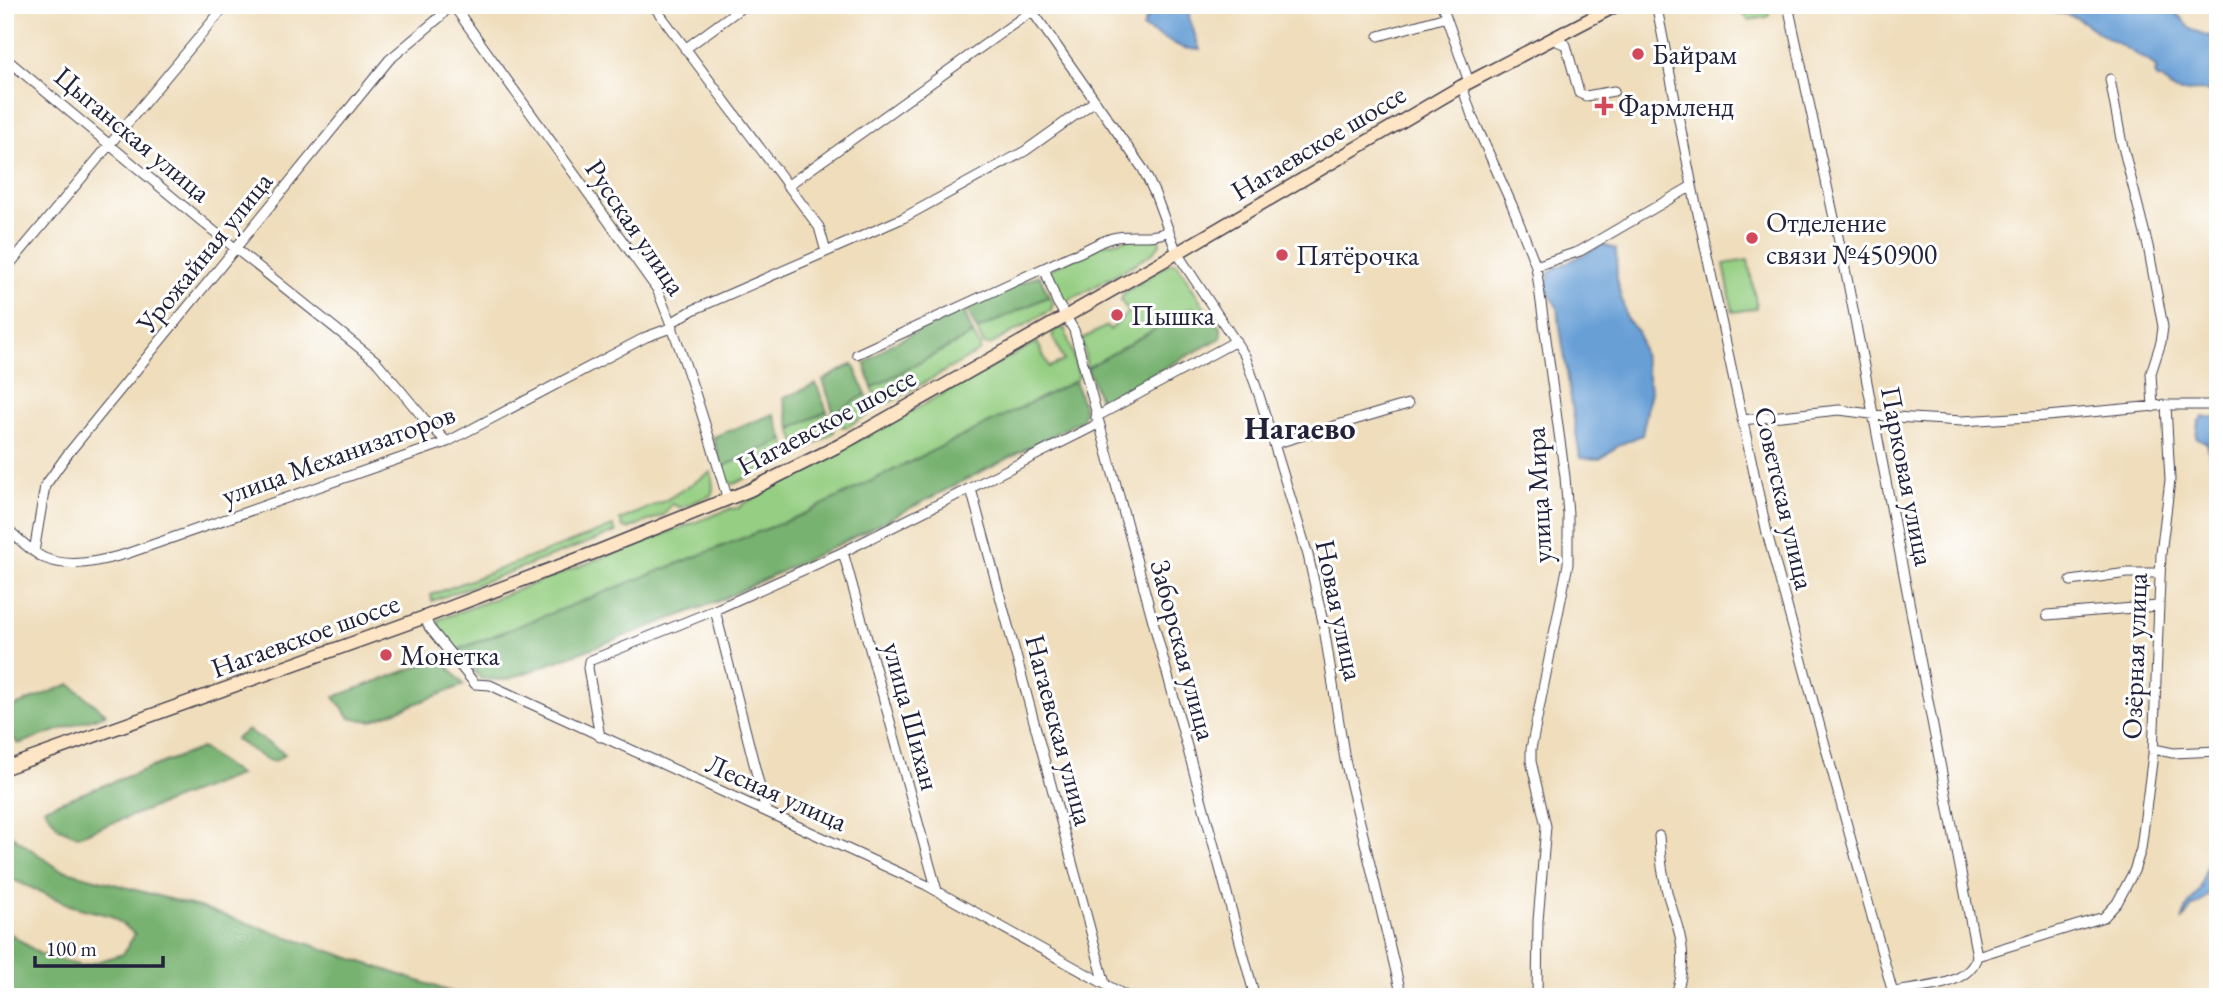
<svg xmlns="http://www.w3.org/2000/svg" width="2223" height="1002" font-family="'EB Garamond',serif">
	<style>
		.green { fill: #96cf83; stroke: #5c785f; stroke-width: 2 }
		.forest { fill: #78b271; stroke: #4d6a56; stroke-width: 2 }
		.water { fill: #679fd5; stroke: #446088; stroke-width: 2 }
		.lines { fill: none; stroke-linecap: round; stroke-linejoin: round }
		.street-casing { stroke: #413e4e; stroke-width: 11 }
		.secondary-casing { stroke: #413e4e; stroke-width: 15 }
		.street { stroke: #fff; stroke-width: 9 }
		.secondary { stroke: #fde5c5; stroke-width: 12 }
		.poi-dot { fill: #d1495b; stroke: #fff; stroke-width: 2.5 }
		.labels { text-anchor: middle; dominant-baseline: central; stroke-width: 6; stroke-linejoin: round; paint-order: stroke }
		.poi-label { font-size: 28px; fill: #22223b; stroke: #fff; text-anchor: start }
		.street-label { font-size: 28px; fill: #22223b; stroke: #fff }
		.quarter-label { font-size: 32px; font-weight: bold; fill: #22223b; stroke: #fff }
	</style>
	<rect width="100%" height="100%" fill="#fff"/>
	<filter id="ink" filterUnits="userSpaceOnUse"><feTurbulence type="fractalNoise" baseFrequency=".0143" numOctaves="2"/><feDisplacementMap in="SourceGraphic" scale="14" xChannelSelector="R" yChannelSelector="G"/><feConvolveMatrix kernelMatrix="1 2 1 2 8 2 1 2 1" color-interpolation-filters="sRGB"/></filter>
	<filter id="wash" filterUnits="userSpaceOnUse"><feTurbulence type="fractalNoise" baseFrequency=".00686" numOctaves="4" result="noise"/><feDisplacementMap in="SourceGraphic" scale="28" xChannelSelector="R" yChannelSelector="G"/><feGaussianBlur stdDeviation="1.57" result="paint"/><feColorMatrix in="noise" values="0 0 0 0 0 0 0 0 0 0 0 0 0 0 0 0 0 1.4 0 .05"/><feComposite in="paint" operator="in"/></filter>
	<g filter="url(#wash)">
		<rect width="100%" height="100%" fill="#efddbb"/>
		<!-- green -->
		<path class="green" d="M1743,5h25l1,10 -2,2 -18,3 -4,-3z
			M1133,238l26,1 1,5 -7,9 -66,38 -25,12 -14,-33 52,-25z
			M1748,260l9,48 -24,4 -9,-48z
			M1170,263h7l36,58 -21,-13 -105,60 -5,-29 25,-13 3,4 19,-18 -8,-11 2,-7z
			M1049,296l4,7 -2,7 -61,35h-6l-7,-15z
			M1058,327l7,2 14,47 -4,5 -273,134 -345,135 -18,-21 -1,-9 292,-111 9,-1 5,-5 293,-161 12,25 15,-6 -12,-27z
			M973,334l7,12v5l-90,51 -5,1 -9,-5 -4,-10z
			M866,394l2,5 1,15 -22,13 -6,-1 -7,-12z
			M827,411l7,16v5l-27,17h-6l-4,-3 -6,-17z
			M784,440c3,7 6,13 1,19l-51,25 -8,-2 -4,-15z
			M711,472l2,14 -1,9 -31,13 -9,-4 -8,11 -36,14 -5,-1 -3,-8 46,-20z
			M613,526l3,6 -184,69 -1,-6z"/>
		<!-- forest -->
		<path class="forest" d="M1039,275l10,21 -72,34 -11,-23z
			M1193,308l28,19v11l-120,64 -14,-34z
			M963,309l10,25 -101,54 -7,-24 24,-19z
			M853,364l13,30 -32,20 -11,-34z
			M1075,381l10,31 -5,9 -232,119 -132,62 -210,78 -25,-1 -24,-29 345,-135z
			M816,384l11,27 -36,18 -8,-31z
			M774,414l10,26 -62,27 -9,-30z
			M441,658l23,27 -93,36 -21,-3 -16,-21z
			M70,684l36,30 -88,30 -13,-16v-18z
			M248,730l37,24 -11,8 -9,-3 -30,-20z
			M202,748l37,27 -161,61 -19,-8 -15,-20z
			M5,831l54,38 143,39 264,89h-461v-67l35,24 42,12 41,-12 12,-20 -24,-18 -39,-10 -67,-30z"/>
		<!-- water -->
		<path class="water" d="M1151,5h40l-2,12 11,33 -17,-2 -40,-20z
			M2035,5h134l23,25 26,9v55l-14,-3 -25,1 -8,-3 -9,-10 -5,-1 -2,-5 2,-4 -7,-7 -51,-29 -22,-15z
			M1603,245l13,4 1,32 10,39 11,11 13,60 -9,44 -23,10 -19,14 -20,-1 -23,-151 -11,-20 4,-16z
			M2203,417h15v54l-5,-2c-4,-9 -3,-17 -6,-26l-11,-6 2,-15z
			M2218,855v25l-6,11 -12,12 -8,4 -10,14 4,-12 14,-20 8,-28z"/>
	</g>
	<g filter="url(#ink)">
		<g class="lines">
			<!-- street casing -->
			<g class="street-casing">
				<path id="street" d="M453,5l204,284c28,68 50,140 71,211
					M653,5l166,222 7,25 -133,58 -22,13
					M1028,5l115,164 12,25 22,59 68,103 14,39 49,160 15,67 22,138 57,237
					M1442,5l27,77
					M1654,5l3,3 35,178 75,347 127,464
					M1788,5l60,278 129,673
					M1788,8l18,-3
					M5,14l8,-9
					M1379,36l67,-19
					M1552,39l14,6 13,48 7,3 28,-5
					M685,49l60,-44
					M5,58l200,166 171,137 50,60 21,21
					M2110,79l11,60 27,107 15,81 -2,15 -10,31 2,34
					M1462,86l10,30 40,89 24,61 29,211 3,38v49l-37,185v12l15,65 -8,95 -1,76
					M787,186l253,-181
					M826,252l77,-34 122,-67 70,-50
					M1536,266l44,-15 112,-65
					M1044,268l13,34 17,28 181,667
					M5,270l221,-265
					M857,354l213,-98c15,-4 27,-14 42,-18 20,-5 38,2 57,-7
					M1096,417l140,-76
					M1742,420l97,-10 56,7 67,4 85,-5 119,-11h52
					M1274,444l134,-40
					M971,489l134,495
					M5,527c12,10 25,24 39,31 26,11 57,3 82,-4l321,-112 199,-105 27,-10
					M34,552l11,-66 22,-31 322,-395 51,-43 10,-12
					M843,552l94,339
					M2071,581l56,-8h33
					M715,610l51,201
					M2047,615l111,-9
					M425,617l4,10 46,57 15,1 436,200 202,112
					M600,737l-12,-69 1,-7 126,-51 128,-58 255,-128
					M2154,749l19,4 45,-2
					M5,751l6,15
					M1659,836c1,20 4,41 9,60 8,26 19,51 13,80 -1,7 -4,14 -6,21
					M1893,992c27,-5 76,-5 84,-36l127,-39 13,-14 17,-32 7,-22 12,-95 8,-200 9,-74 -4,-75"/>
			</g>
			<!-- secondary casing -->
			<g class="secondary-casing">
				<path id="secondary" d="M5,768l420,-151 166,-63 159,-64 90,-45 337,-192 285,-167 155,-81"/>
			</g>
			<!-- street -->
			<use href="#street" class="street"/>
			<!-- secondary -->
			<use href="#secondary" class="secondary"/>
		</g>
	</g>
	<!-- markers -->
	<g class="poi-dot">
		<circle cx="1638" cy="54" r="7"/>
		<path d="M1600.5 95.5h7v7h7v7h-7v7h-7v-7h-7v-7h7z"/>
		<circle cx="1752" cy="238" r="7"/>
		<circle cx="1282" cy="255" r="7"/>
		<circle cx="1117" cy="315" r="7"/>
		<circle cx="386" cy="655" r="7"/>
	</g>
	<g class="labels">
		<!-- poi labels -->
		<g class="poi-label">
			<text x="1652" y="54">Байрам</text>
			<text x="1618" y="106">Фармленд</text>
			<text x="1766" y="222">Отделение<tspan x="1766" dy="32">связи №450900</tspan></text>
			<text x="1296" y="255">Пятёрочка</text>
			<text x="1131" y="315">Пышка</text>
			<text x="400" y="655">Монетка</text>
		</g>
		<!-- street labels -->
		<g class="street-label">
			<text transform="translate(133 134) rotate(40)">Цыганская улица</text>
			<text transform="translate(1318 142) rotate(-31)">Нагаевское шоссе</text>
			<text transform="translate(636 227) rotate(56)">Русская улица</text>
			<text transform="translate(204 252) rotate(-51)">Урожайная улица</text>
			<text transform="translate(826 421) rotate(-28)">Нагаевское шоссе</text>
			<text transform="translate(338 454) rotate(-20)">улица Механизаторов</text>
			<text transform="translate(1908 476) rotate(79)">Парковая улица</text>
			<text transform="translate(1538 495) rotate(-93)">улица Мира</text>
			<text transform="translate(1785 498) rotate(77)">Советская улица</text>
			<text transform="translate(1340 610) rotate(78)">Новая улица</text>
			<text transform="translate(305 635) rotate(-20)">Нагаевское шоссе</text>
			<text transform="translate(1184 650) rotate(75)">Заборская улица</text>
			<text transform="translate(2134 656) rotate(-88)">Озёрная улица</text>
			<text transform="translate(912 716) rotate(75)">улица Шихан</text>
			<text transform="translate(1060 730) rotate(75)">Нагаевская улица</text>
			<text transform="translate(777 792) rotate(24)">Лесная улица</text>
		</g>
		<!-- quarter labels -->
		<g class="quarter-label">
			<text x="1300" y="428">Нагаево</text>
		</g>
	</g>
	<!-- margin -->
	<rect width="2223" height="1002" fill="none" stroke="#fff" stroke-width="28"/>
	<!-- scale -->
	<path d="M35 956v10h128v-10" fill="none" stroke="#22223b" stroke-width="3.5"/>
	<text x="46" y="956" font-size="21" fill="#22223b" stroke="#ffffff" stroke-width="5" paint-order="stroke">100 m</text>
</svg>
